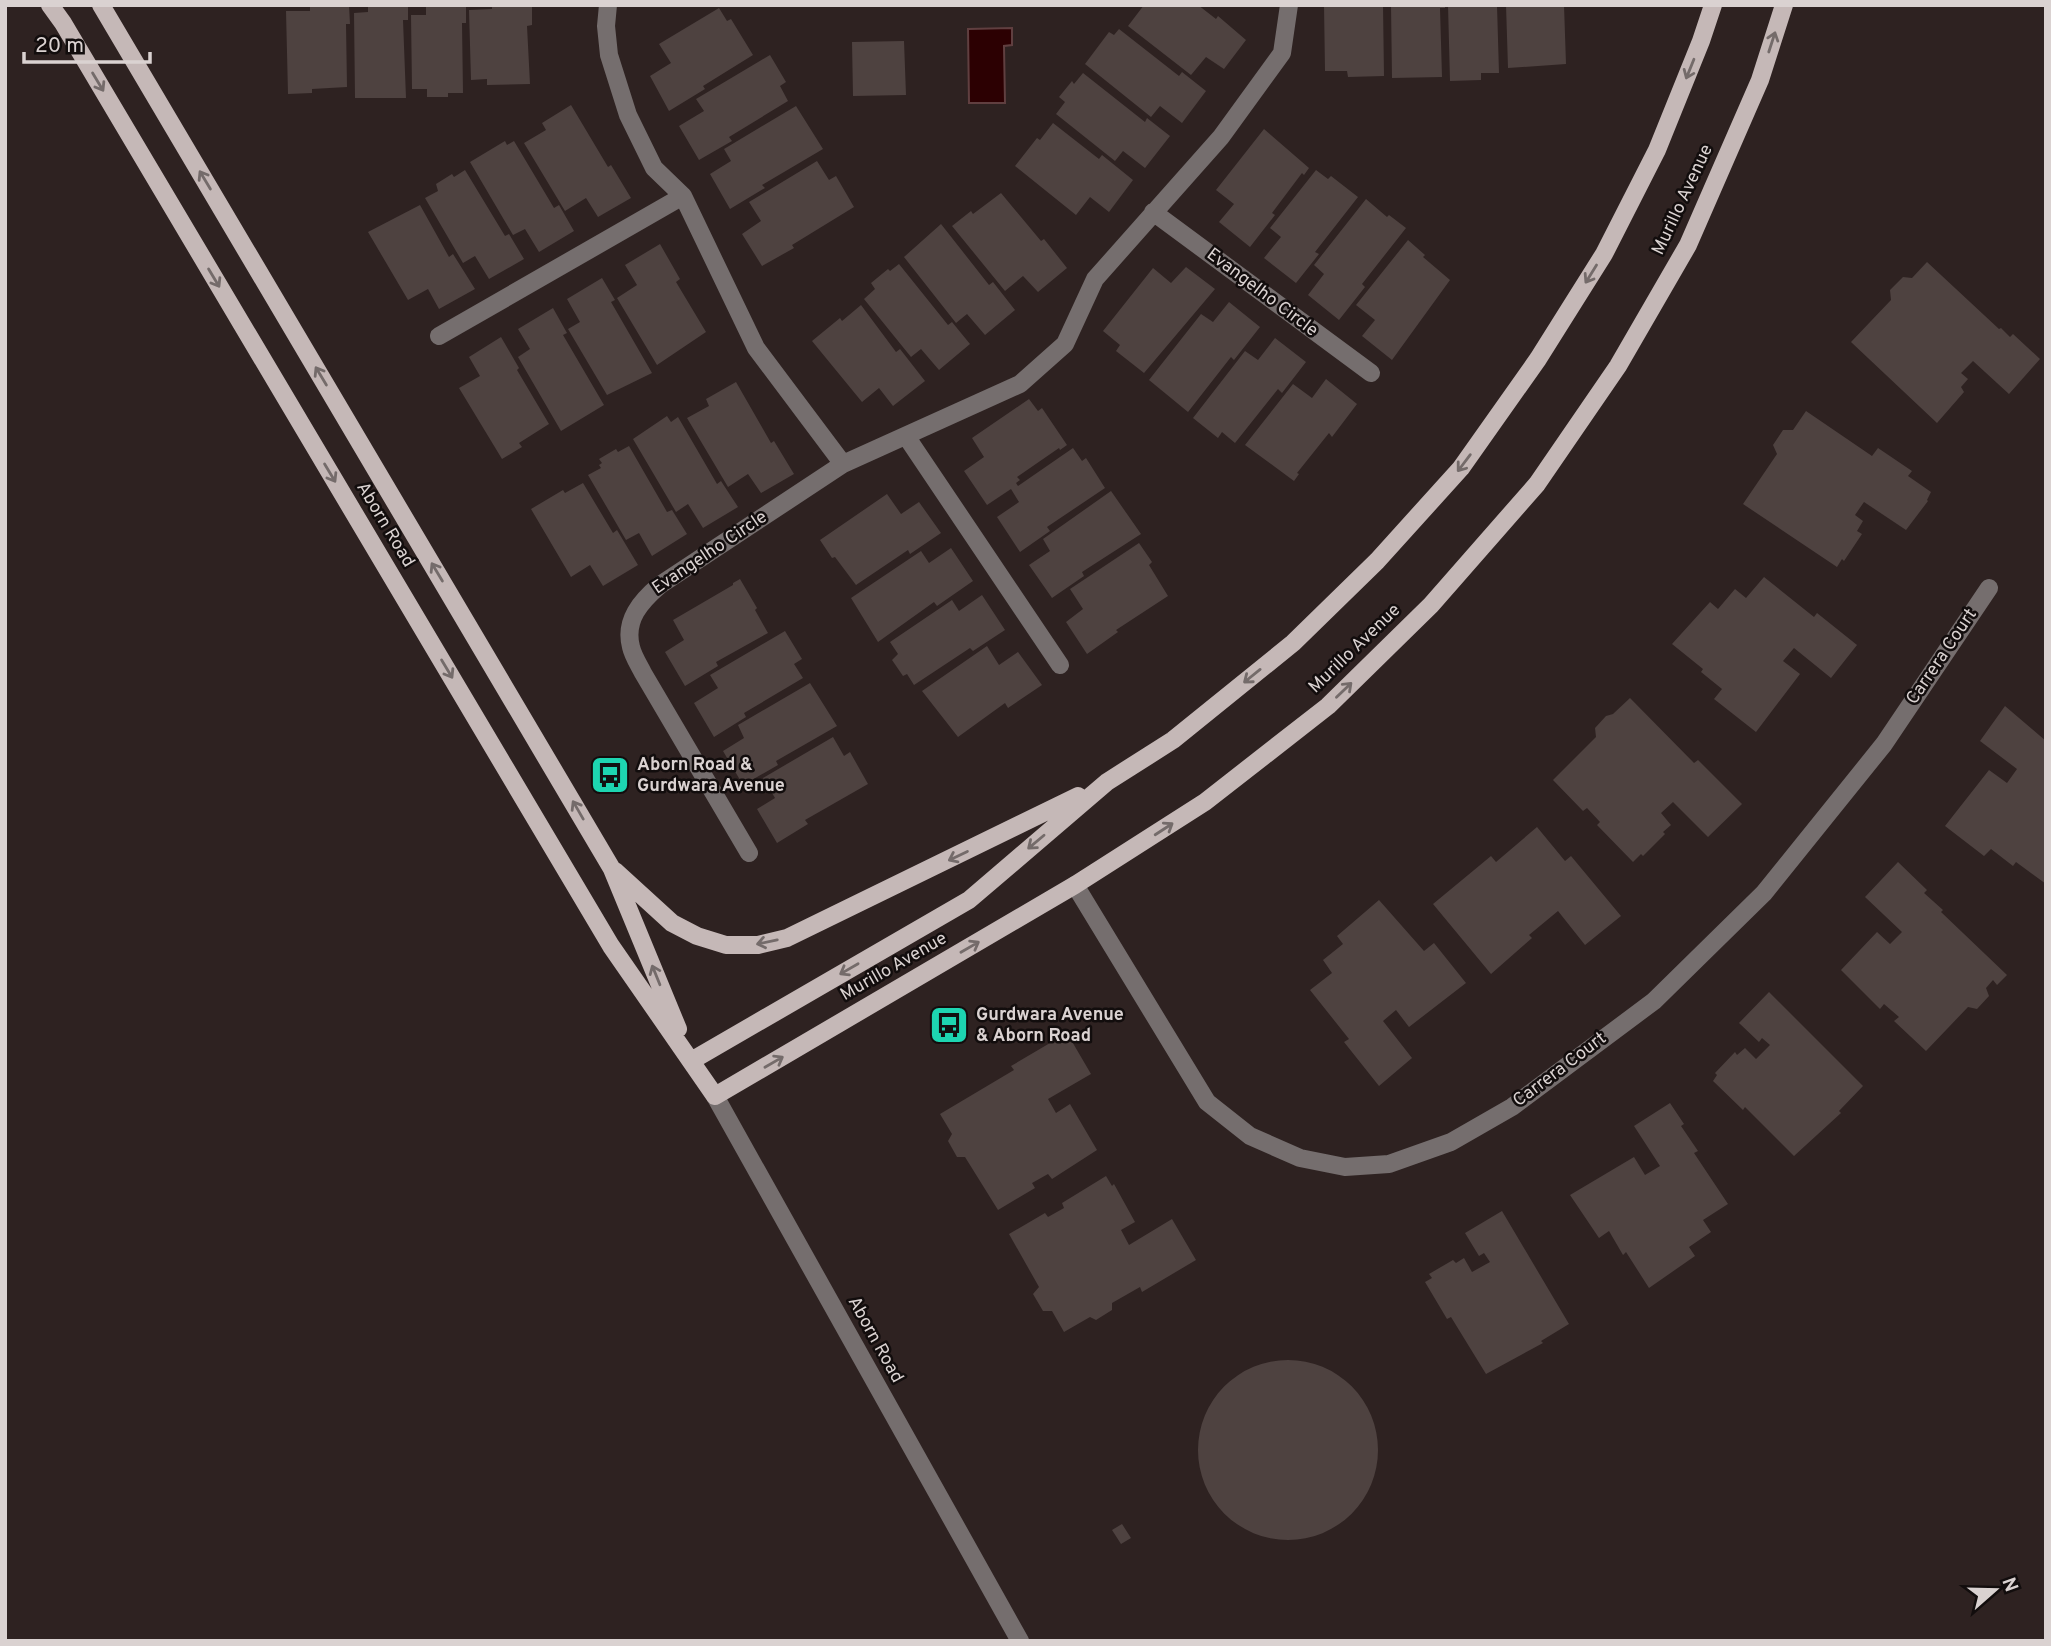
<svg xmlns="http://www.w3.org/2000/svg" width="2051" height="1646" font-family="Overpass,sans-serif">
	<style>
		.water { fill: #2c0002; stroke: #603f40; stroke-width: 2 }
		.building { fill: #4e4240 }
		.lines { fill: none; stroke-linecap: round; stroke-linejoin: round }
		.minor { stroke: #756e6e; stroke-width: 18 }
		.major { stroke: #c5b8b7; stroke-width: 18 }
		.oneway { stroke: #746b6a }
		.labels { text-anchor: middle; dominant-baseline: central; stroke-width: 5; stroke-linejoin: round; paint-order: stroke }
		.street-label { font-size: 18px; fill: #dad2d1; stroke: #120d0d }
		.poi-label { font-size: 18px; font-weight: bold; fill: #dad2d1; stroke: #120d0d; text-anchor: start }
	</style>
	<rect width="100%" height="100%" fill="#2e2221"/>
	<!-- water -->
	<path class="water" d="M1012,28v17l-8,1 1,57h-36l-1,-74z"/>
	<!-- building -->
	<path class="building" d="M310,5h39l1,19h-4l1,63 -35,2v4l-24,1 -2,-83h24z
		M368,5h40v15h-5l3,78h-51l-1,-85 14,-1z
		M426,5h40v18h-4l1,70h-15v4h-21v-8h-15l-1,-74h15z
		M492,5h40v20l-5,1 3,58 -43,1v-6l-16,1 -2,-70 23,-1z
		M1144,5h54l18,14 2,-3 28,24 -22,29 -18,-12 -15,18 -63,-49z
		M1324,5h59l1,71 -36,1 -1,-6h-22z
		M1391,5h54v3h-5l2,69 -50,1z
		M1448,5h49l2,68h-18v7l-31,1z
		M1506,5h58l2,59 -58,4z
		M719,8l8,13 4,-2 22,36 -50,31 2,3 -36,22 -19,-35 21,-13 -12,-19z
		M1119,29l60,47 3,-4 24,19 -24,32 -22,-17 -9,11 -66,-53 24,-32 5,3z
		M904,41l2,54 -53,1 -1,-54z
		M770,55l16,27 -6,4 8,15 -59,36 3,4 -33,19 -20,-34 25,-15 -8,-12z
		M1083,73l62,49 2,-4 23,18 -25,32 -22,-17 -8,10 -59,-47 9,-12 -6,-5 13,-16 2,3z
		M571,105l37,62 3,-2 20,33 -33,19 -12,-19 -21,13 -41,-68 22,-13 -4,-7z
		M796,106l27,43 -61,36 3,3 -35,21 -20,-35 21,-13 -7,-12z
		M1053,123l46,36 3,-4 31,25 -24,32 -19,-15 -14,18 -61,-49 22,-28 3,2z
		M1264,129l45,39 -5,7 -2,-2 -30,40 3,2 -25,32 -31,-25 15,-18 -18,-14z
		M505,141l2,4 7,-4 40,67 5,-3 15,26 -35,21 -14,-23 -12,6 -43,-73z
		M817,161l12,19 7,-4 18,31 -62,38 2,3 -32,18 -20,-32 19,-13 -12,-19z
		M465,170l40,66 4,-2 15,25 -35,20 -14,-23 -12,7 -38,-65 13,-7 -2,-7 16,-10 2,3z
		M1316,170l12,9 3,-3 27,21 -43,55 4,2 -23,29 -32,-25 17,-21 -11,-9z
		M1001,193l40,48 3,-2 23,29 -29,24 -15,-16 -18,15 -53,-65 19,-15 2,3z
		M1366,199l21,18 2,-2 17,13 -44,56 3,3 -26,33 -31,-25 16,-21 -10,-9z
		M420,205l29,52 4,-3 22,35 -36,20 -11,-20 -20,11 -40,-68z
		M941,224l48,61 4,-3 22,28 -30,25 -18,-21 -11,9 -52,-66z
		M1408,240l17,15 -2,2 27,23 -58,80 -30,-24 13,-16 -19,-15z
		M660,244l20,35 -4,3 30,50 -49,33 -40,-67 20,-13 -12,-20z
		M1927,262l72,67 2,-1 9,9 3,-3 27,25 -31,35 -36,-33 -12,12 7,6 -7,8 3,5 -27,31 -86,-81 40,-42 -1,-10 13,-13 9,1z
		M899,264l49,61 4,-3 18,22 -31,26 -18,-21 -10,8 -47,-58 11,-10 -4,-6 17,-14 2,2z
		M1186,267l29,22 -71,84 -28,-22 4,-6 -17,-14 50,-63 18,15z
		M602,278l13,22 -4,2 41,71 -45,22 -39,-66 12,-7 -13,-23z
		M1229,302l31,25 -26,33 -3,-3 -43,55 -39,-32 52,-66 12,8z
		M861,305l35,47 4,-3 25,32 -32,25 -14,-18 -17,14 -50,-61 28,-23 2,3z
		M553,308l14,25 -4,2 41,70 -43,26 -43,-74 12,-8 -12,-20z
		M501,337l18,31 -2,2 32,54 -30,19 3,4 -20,12 -43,-71 21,-12 -11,-19z
		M1275,338l31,24 -24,31 -4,-4 -43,54 -13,-11 -4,6 -25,-20 52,-67 13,9z
		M1326,379l31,25 -25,33 -3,-4 -32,40 2,1 -5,7 -49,-36 48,-61 19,14z
		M736,382l35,61 3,-2 20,33 -33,19 -13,-19 -20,13 -41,-69 22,-12 -3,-7z
		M1029,399l9,12 4,-3 25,37 -7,5 -1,-2 -42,29 3,3 -4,3 2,3 55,-38 9,13 4,-3 19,30 -58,39 3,4 -30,21 -23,-35 22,-15 -8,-13 -24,16 -23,-34 20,-14 -12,-19z
		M1806,411l66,45 6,-8 34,23 -4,5 23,16 -4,8 1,1 -22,29 -42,-28 -9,13 8,6 -6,10 5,3 -18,27 -2,-2 -5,8 -94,-63 34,-50 -4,-9 10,-15h10z
		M667,416l4,6 7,-5 39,67 4,-3 17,26 -35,21 -15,-24 -12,8 -43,-73z
		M629,446l38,66 5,-2 15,24 -35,22 -13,-23 -13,7 -38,-65 13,-7 -2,-3 3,-2 -3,-4 17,-10 2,3z
		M583,483l30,50 4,-3 21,35 -35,21 -13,-21 -19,12 -40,-68 32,-19 2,3z
		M1111,491l30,43 -59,38 2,4 -32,22 -23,-33 21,-14 -7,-12z
		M887,494l14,20 18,-12 22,31 -31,21 -2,-4 -52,35 -21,-28 -3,1 -12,-18z
		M1139,543l13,19 -3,3 19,31 -52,34 2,2 -31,22 -21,-32 17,-13 -13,-20z
		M951,548l22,33 -36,25 -3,-4 -56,40 -27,-44 70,-47 8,12z
		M1764,577l50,40 3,-4 40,32 -26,33 -37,-30 -11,13 17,13 -44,58 -42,-33 8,-10 -21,-17 2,-3 -31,-25 38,-42 8,7 17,-20 11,9z
		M740,579l17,29 -2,2 13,23 -52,29 2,4 -33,20 -20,-34 19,-12 -11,-20 60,-35v-2z
		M982,595l23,35 -32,21 -3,-3 -56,37 -7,-11 -4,2 -11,-16 6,-6 -8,-12 62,-42 7,11z
		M785,631l17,28 -8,5 9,14 -59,35 2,4 -32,20 -20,-34 24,-15 -8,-13z
		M987,646l12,19 19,-13 24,33 -34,23 -3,-5 -47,34 -36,-46z
		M810,683l27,43 -61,35 2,4 -35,20 -20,-34 21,-13 -6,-13z
		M1630,698l64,65 4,-3 44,44 -34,33 -35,-35 -12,11 10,12 -8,7 2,2 -22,22 -2,-2 -8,8 -36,-37 3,-3 -13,-14 -4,3 -30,-31 43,-43 -1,-9 11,-12 7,-2z
		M2005,706l41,35v143l-30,-22 -3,4 -22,-17 -7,7 -39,-30 44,-56 18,13 10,-14 -37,-28z
		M833,737l11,19 6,-4 18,32 -63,36 3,4 -31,19 -20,-34 18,-11 -12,-20z
		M1537,827l28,34 6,-5 50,60 -36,29 -27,-34 -29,24 3,3 -41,36 -58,-70 58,-48 5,6z
		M1898,862l29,28 -3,3 19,17 -2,2 66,63 -10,10 -4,-5 -7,8 3,8 -12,13 -9,-2 -42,44 -32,-30 5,-4 -15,-13 -4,5 -39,-39 36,-38 13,12 12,-12 -37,-35z
		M1379,900l45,51 10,-8 32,40 -57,44 -13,-17 -13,11 29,37 -33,28 -35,-44 5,-3 -39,-49 22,-17 -9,-13 20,-16 -6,-8z
		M1769,992l94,94 -24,25 2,2 -47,43 -49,-49 -2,3 -30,-29 4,-6 -2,-2 20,-21 2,3 8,-7 11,11 14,-14 -8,-7 -3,4 -20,-19z
		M1067,1033l24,41 -43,25 8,14 14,-9 27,46 -45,29 -4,-5 -16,9 3,5 -37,22 -33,-53h-8l-9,-16 4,-7 -12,-20 74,-44 -3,-4z
		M1670,1103l14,21 -3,2 17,25 -4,2 34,51 -25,16 8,12 -22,15 6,9 -46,32 -23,-36 -3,3 -14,-24 -10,7 -29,-43 64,-38 11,18 15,-9 -26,-40z
		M1106,1176l6,10 2,-2 21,38 -14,8 8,15 43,-26 24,41 -54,32 -2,-5 -28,16v7l-16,10 -6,-3 -26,15 -12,-21h-9l-10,-17 6,-7 -30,-53 36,-21 3,4 16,-9 -2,-5z
		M1502,1211l67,113 -28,17 2,2 -57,31 -35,-57 -4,2 -22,-37 7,-4 -3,-4 24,-14 3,3 8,-5 8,14 18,-10 -6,-9 -5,3 -14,-23z
		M1198 1450a90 90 0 1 1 180 0a90 90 0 1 1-180 0Z
		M1122,1524l9,14 -10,6 -9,-14z"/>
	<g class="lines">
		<!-- minor -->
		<path class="minor" d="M608,5l-2,21 3,29 19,60 26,53 29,28 73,152 87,116
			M1153,212l218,161
			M439,336l244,-140
			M906,436l154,229
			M749,853l-106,-180c-4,-8 -10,-17 -12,-26 -7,-27 10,-46 29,-62l183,-121 177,-80 45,-40 30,-65 126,-142 61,-84 7,-48
			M1075,885l132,217 43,34 50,22 45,9 44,-3 62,-22 61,-35 142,-106 110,-108 120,-149 105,-156
			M715,1096l305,545"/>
		<!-- major -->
		<path class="major" d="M50,5l13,18 548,923 104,150 360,-211 130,-83 123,-96 103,-101 106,-121 81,-118 70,-121 72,-165 24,-75
			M101,5l511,864 66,160
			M615,871l57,52 25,13 29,9h32l29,-7 291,-142
			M691,1061l278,-161 138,-118 66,-42 120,-97 84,-82 84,-93 77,-109 66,-105 53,-104 44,-109 12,-36"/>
	</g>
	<!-- one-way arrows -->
	<defs><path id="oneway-shaft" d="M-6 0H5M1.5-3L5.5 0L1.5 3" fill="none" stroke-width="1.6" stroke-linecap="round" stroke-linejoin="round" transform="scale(1.75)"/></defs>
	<g class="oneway">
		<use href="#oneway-shaft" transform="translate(1772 42) rotate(-72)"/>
		<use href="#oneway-shaft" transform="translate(1690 69) rotate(112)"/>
		<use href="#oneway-shaft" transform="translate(98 82) rotate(59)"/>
		<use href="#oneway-shaft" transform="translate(205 180) rotate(-121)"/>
		<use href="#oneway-shaft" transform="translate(1591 274) rotate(122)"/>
		<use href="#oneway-shaft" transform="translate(214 278) rotate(59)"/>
		<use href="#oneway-shaft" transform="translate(321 376) rotate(-121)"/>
		<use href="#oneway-shaft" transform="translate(1464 463) rotate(127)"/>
		<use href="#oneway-shaft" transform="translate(330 473) rotate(59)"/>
		<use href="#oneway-shaft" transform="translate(437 572) rotate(-121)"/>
		<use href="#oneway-shaft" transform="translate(447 669) rotate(59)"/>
		<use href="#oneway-shaft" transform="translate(1252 676) rotate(141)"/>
		<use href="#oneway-shaft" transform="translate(1344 690) rotate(-44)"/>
		<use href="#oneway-shaft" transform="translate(578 810) rotate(-120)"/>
		<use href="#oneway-shaft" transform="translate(1164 829) rotate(-33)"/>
		<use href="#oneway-shaft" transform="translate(1036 842) rotate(140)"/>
		<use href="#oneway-shaft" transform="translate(958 856) rotate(154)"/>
		<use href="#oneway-shaft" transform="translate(767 942) rotate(168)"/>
		<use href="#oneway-shaft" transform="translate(970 947) rotate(-30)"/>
		<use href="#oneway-shaft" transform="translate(849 969) rotate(150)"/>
		<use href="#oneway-shaft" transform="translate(656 975) rotate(-112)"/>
		<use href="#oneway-shaft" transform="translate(774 1062) rotate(-30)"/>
	</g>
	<!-- icons -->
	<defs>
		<g id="bus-square" transform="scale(2.0125)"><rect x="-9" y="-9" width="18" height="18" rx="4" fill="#1dd5b1" stroke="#120d0d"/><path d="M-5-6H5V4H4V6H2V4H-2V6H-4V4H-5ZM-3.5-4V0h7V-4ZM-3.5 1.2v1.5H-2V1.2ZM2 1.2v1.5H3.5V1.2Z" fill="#111"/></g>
	</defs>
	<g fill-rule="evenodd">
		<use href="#bus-square" x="610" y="775"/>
		<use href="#bus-square" x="949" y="1025"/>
	</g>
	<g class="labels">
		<!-- street labels -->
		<g class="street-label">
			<text transform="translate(1683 200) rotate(-65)">Murillo Avenue</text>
			<text transform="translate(1262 293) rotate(37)">Evangelho Circle</text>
			<text transform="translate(385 525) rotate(59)">Aborn Road</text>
			<text transform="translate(710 553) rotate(-34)">Evangelho Circle</text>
			<text transform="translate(1355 649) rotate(-44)">Murillo Avenue</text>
			<text transform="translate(1942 657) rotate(-56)">Carrera Court</text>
			<text transform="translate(894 967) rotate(-30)">Murillo Avenue</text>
			<text transform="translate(1560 1070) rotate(-37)">Carrera Court</text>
			<text transform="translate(875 1340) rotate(61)">Aborn Road</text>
		</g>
		<!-- poi labels -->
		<g class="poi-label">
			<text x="637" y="765">Aborn Road &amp;<tspan x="637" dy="21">Gurdwara Avenue</tspan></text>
			<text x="976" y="1015">Gurdwara Avenue<tspan x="976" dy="21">&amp; Aborn Road</tspan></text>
		</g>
	</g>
	<!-- border -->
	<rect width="2051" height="1646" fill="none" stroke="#dad2d1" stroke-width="14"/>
	<!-- north arrow -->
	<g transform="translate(1995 1590) rotate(70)" stroke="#120d0d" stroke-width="5" paint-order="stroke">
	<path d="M0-5L12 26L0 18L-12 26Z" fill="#dad2d1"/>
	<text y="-10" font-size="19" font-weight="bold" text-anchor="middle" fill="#dad2d1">N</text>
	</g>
	<!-- scale -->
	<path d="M24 52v10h126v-10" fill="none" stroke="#dad2d1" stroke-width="3.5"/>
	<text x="35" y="52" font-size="21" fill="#dad2d1" stroke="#120d0d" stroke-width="5" paint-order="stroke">20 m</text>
</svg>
